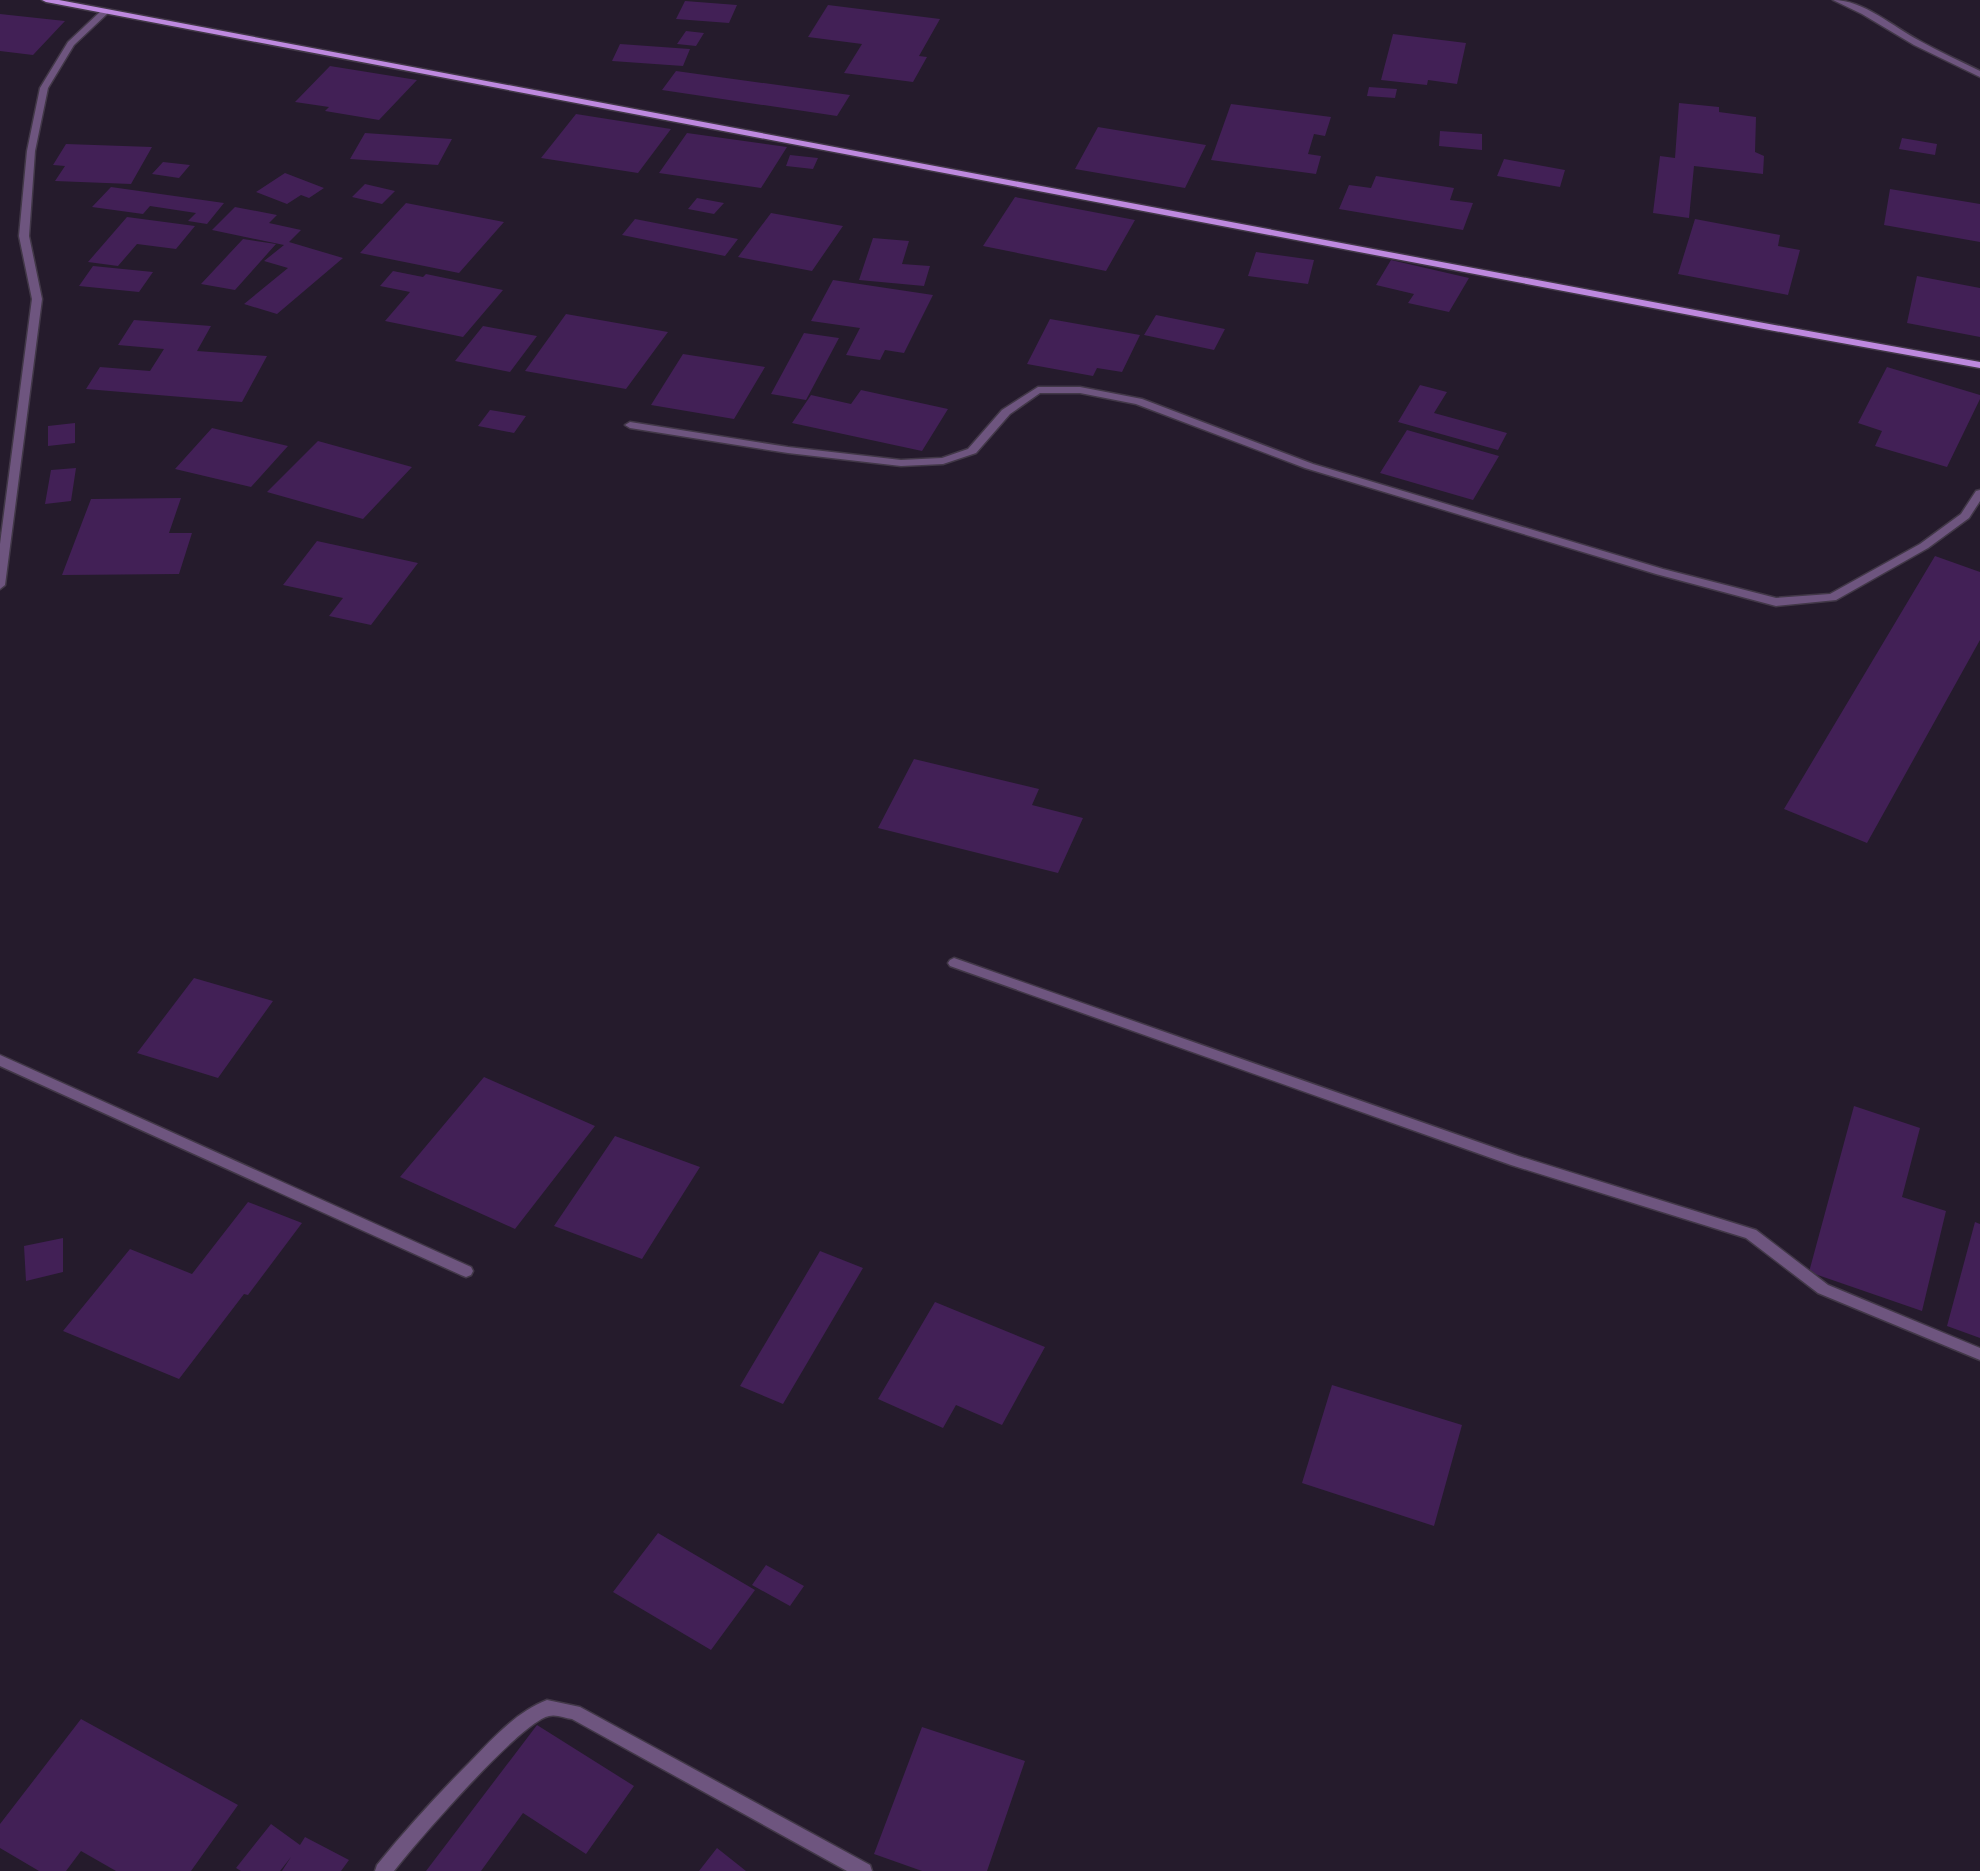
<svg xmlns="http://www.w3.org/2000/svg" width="1980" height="1871" font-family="'Noto Sans',sans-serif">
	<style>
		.building { fill: #422056 }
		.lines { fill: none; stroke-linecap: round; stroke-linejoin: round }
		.minor-casing { stroke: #423848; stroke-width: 3 }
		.major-casing { stroke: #423848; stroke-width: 3 }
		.minor { fill: #6e557f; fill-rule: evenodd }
		.major { fill: #be89df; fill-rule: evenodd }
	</style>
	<rect width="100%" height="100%" fill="#251b2c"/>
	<!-- building -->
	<path class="building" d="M685,1l52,4 -8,18 -53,-4z
		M828,5l112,14 -21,37 8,1 -14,25 -69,-9 18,-29 -54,-7z
		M0,14l65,7 -32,34 -33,-4z
		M686,31l18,2 -8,13 -19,-2z
		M1393,34l73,9 -9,41 -29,-4 -1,5 -46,-5z
		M620,44l70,5 -7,17 -71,-5z
		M330,66l87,14 -38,40 -54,-9 4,-4 -34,-5z
		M676,71l174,24 -13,21 -175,-26z
		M1369,87l28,2 -2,9 -28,-2z
		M1679,103l40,4v5l37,5 -1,35 9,4 -1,18 -69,-8 -5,52 -36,-5 7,-57 15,2z
		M1231,104l100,13 -6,19 -11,-2 -6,20 13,2 -5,18 -105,-14z
		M576,114l95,15 -33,44 -97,-15z
		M1098,127l108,18 -21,43 -110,-19z
		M1440,131l42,3v16l-43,-4z
		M365,133l87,6 -14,26 -88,-6z
		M687,133l100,14 -26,41 -102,-15z
		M1902,138l35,6 -2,11 -36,-6z
		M66,144l86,3 -21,37 -76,-3 10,-15 -12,-1z
		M790,155l28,3 -5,11 -27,-3z
		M1504,159l61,11 -5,17 -63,-11z
		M163,162l27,3 -11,13 -27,-4z
		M285,173l39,15 -15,10 -8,-3 -14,9 -31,-12z
		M1376,176l78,12 -4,12 23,3 -10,27 -124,-21 10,-24 22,3z
		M365,184l30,7 -13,13 -30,-7z
		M111,187l113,16 -17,21 -19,-3 8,-8 -46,-7 -7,8 -51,-7z
		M1890,189l90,15v38l-96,-17z
		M1015,197l120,23 -29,51 -123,-25z
		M697,198l27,5 -10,11 -26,-5z
		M406,203l98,19 -45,51 -99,-20z
		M235,207l42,8 -8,8 32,7 -12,12 54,16 -66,56 -33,-10 44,-36 -24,-7 20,-16 -72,-15z
		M771,213l72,13 -31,45 -74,-14z
		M127,217l68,9 -19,23 -39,-5 -19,22 -30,-4z
		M635,219l103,20 -13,17 -103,-21z
		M1695,219l85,16 -2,11 22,4 -12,45 -110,-21z
		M873,238l36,3 -7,23 28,2 -6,20 -65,-6z
		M243,239l33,5 -41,46 -34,-6z
		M1256,252l58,8 -6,24 -60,-8z
		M1391,260l78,18 -20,34 -41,-9 6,-9 -38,-9z
		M93,266l60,6 -14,20 -60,-6z
		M393,271l30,6 3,-3 77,16 -40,47 -78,-16 25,-29 -30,-6z
		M1917,276l63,12v49l-73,-14z
		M833,280l100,15 -29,58 -19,-3 -5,10 -34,-5 14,-27 -49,-7z
		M566,314l102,18 -42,57 -101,-18z
		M1156,315l69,14 -11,21 -70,-15z
		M1050,319l90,16 -18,37 -25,-4 -4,8 -66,-12z
		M134,320l77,6 -14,25 70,5 -25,46 -156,-13 14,-22 50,4 14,-22 -46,-4z
		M483,326l54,10 -27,36 -55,-11z
		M804,333l35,5 -33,62 -35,-6z
		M683,354l82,13 -31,52 -83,-14z
		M1887,367l93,28v4l-33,68 -72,-21 7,-15 -24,-8z
		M1420,385l27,7 -13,21 73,20 -9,17 -100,-28z
		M861,390l87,19 -26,42 -130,-28 19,-28 40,9z
		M490,410l36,6 -12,17 -36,-7z
		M75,423v20l-27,3v-20z
		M212,428l76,18 -37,41 -76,-18z
		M1407,430l92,26 -26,44 -93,-27z
		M318,441l94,26 -49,52 -96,-27z
		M76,468l-5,33 -26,3 6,-34z
		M181,498l-12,35h23l-13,41 -117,1 29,-76z
		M317,541l101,22 -47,62 -42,-9 14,-18 -60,-13z
		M1935,556l45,16v68l-113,203 -83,-34z
		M914,759l125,30 -7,16 51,13 -25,55 -180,-45z
		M194,978l79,23 -55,77 -81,-25z
		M484,1077l111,49 -80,103 -115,-52z
		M1854,1106l66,22 -18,69 44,14 -24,100 -113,-39z
		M615,1136l85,31 -58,92 -88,-33z
		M248,1202l54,21 -54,72 -4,-1 -65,85 -116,-48 67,-82 62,25z
		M1975,1222l5,2v114l-33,-12z
		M63,1238v34l-37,9 -2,-35z
		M820,1251l43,17 -80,136 -43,-18z
		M935,1302l110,45 -43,78 -46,-20 -13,23 -65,-29z
		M1332,1385l130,40 -28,101 -132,-43z
		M658,1533l97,57 -44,60 -98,-58z
		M766,1565l38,21 -14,20 -38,-21z
		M81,1719l157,86 -47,66h-75l-35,-20 -15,20h-27l-39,-23v-24z
		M537,1725l97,61 -48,68 -63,-41 -42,58h-55z
		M922,1727l103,34 -38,110h-65l-48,-17z
		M271,1824l29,21 5,-8 44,23 -8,11h-59l9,-14 -11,14h-39l-5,-3z
		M717,1848l29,23h-47z"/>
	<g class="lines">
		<!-- minor casing -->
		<g class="minor-casing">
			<path id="minor" d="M1833,0c31,0 60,27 87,41 20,11 40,20 60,30v6l-66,-32 -52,-31z
				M102,10l7,2 -35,33 -26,43 -13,63 -6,85 13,63 -37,286 -5,4v-45l32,-245 -13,-63 8,-85 13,-63 28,-46z
				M1038,387h42l62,12 171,65 350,105 113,29 54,-4 90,-50 41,-30 15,-23 4,-1v11l-11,17 -41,30 -92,52 -60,6 -120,-32 -351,-106 -169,-64 -56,-11h-40l-30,21 -34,39 -33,11 -42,2 -113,-13 -158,-25 -5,-3 5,-3 158,25 113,13 41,-2 26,-9 34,-39z
				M954,958l564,198 238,74 72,55 152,63v12l-162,-67 -72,-55 -235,-73 -561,-199 -2,-3 2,-3z
				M0,1055l471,212 2,4 -2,4 -5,2 -5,-2 -461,-209z
				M547,1700l33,7 290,158 2,6h-25l-275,-152c-7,-1 -16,-5 -23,-3 -29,6 -133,127 -155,155h-19l2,-6c29,-36 60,-70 93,-103 22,-23 46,-50 77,-62z"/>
		</g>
		<!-- major casing -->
		<g class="major-casing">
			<path id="major" d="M42,0h17l1694,321 227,41v6l-227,-41 -1707,-325z"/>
		</g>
		<!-- minor -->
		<use href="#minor" class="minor"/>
		<!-- major -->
		<use href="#major" class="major"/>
	</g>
</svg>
